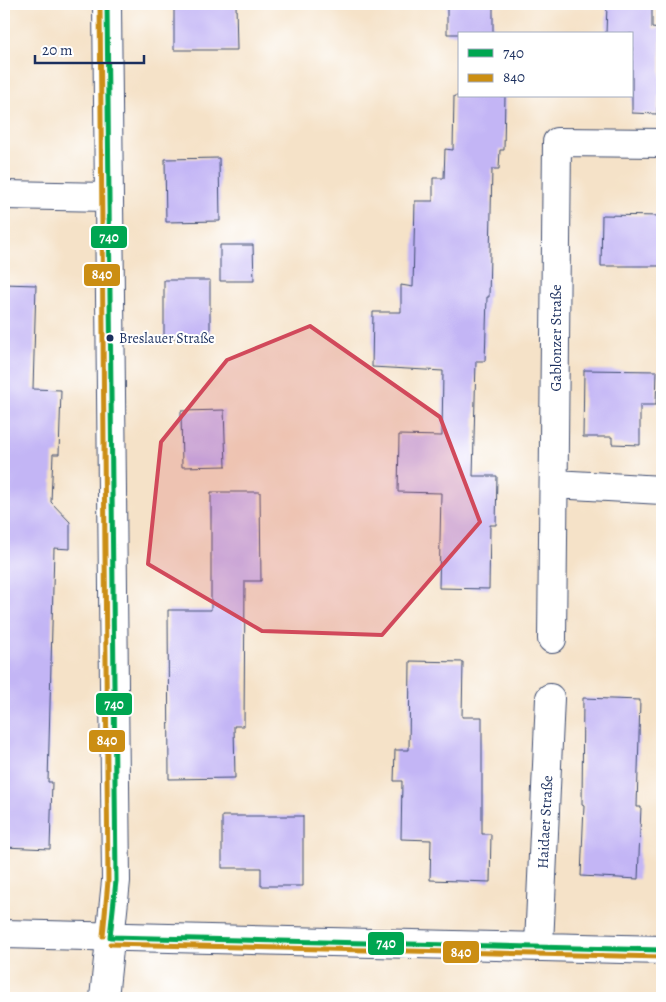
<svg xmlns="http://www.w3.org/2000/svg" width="666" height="1002" font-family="Alegreya,serif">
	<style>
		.building { fill: #c3b5f5 }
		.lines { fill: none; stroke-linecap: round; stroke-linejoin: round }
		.minor-casing { stroke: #3c4a6e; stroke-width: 30 }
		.minor { stroke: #fff; stroke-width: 28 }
		.bus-1-casing { stroke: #fff; stroke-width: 9 }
		.bus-2-casing { stroke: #fff; stroke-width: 9 }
		.bus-1 { stroke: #00a651; stroke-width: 5 }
		.bus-2 { stroke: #cb8e13; stroke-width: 5 }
		.marked { fill: #d1495b; fill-opacity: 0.2; stroke: #d1495b; stroke-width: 4; stroke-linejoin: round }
		.bus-dot { fill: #1b2f5e; stroke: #fff; stroke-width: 2 }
		.labels { text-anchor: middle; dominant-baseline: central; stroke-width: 4; stroke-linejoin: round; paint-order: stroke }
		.bus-label { font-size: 14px; fill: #1b2f5e; stroke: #fff; text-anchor: start }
		.street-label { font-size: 15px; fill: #1b2f5e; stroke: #fff }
		.line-badge { stroke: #fff; stroke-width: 2 }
		.badge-label { font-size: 14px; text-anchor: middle; font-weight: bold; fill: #fff }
	</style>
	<rect width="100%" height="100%" fill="#fff"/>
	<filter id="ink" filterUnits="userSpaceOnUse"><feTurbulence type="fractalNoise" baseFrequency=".02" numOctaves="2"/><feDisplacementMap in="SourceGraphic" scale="10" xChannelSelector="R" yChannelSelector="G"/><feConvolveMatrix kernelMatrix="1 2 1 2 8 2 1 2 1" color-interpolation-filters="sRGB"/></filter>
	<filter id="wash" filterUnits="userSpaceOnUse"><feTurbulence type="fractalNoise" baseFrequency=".0096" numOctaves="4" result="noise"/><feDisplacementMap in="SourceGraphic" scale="20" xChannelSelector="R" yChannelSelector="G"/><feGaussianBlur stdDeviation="1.12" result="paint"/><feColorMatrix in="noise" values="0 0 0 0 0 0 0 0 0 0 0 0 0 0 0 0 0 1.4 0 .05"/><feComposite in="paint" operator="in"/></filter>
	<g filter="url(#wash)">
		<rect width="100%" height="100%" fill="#f5e2c8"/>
		<g id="blocks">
			<!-- building -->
			<path class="building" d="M174,4h62l1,46h-63z
				M447,4h46v30h-46z
				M607,4h45v24l8,1v67h-2l-1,18 -25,-1v-79h-26z
				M454,96h51l-1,54h-4l-1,19h-7l-3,128h-2l-2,64h-9l-3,115h24l-1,49h-6l-1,64 -50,-1 2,-95 -43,-1 1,-57 43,1 1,-65 -71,-4 1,-55h28v-27l12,2 2,-86h18v-23h11l1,-29 8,1z
				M219,158l1,63 -54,1 -1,-63z
				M602,215l60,1v50h-61z
				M220,245h33l1,36h-34z
				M164,280h46v58h-46z
				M4,284l32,1 -3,104 28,1 -2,64h-6l-2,48 19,20v27l-16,-1 -6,234h4l-2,67 -46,-2v-344l2,-91h-2z
				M584,370l73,1 -1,34h-16v40l-28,-1v-7h-29z
				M224,410l2,56 -44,1 -1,-56z
				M211,492h49l1,89h-16l-1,145h-10l1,52 -66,1 -1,-169h43z
				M410,661l53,1 -1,55h20v117h9l-1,48 -60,-2 1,-40 -30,-1 1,-58h-8l1,-31h14z
				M583,698l57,2 -3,107h4l-3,72 -57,-3 3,-71 -2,-1z
				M222,816h81v70h-42v-18h-39z"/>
		</g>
	</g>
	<g filter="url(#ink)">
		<use href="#blocks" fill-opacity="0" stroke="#3c4a6e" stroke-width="1"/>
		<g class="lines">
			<!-- minor casing -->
			<g class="minor-casing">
				<path id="minor" d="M4,195l104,2
					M554,484l108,6
					M552,639l5,-497 105,1
					M4,934l658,16
					M539,945l11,-247
					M104,998l12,-117 -9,-877"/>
			</g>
			<!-- minor -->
			<use href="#minor" class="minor"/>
			<!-- bus-1 casing -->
			<g class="bus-1-casing">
				<path id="bus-1" d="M107,4l9,877 -6,56
					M110,937l552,13"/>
			</g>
			<!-- bus-2 casing -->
			<g class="bus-2-casing">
				<path id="bus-2" d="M100,4l8,877 -5,55
					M110,944l552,13"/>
			</g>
			<!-- bus-1 -->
			<use href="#bus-1" class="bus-1"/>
			<!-- bus-2 -->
			<use href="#bus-2" class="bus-2"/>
		</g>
	</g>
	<!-- marked area -->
	<path class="marked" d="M310,326l130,91 40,105 -98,113 -120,-4 -114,-67 13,-122 66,-82z"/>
	<!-- markers -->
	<circle class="bus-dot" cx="110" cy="338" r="4.5"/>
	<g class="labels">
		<!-- bus labels -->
		<g class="bus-label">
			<text x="119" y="338">Breslauer Straße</text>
		</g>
		<!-- street labels -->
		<g class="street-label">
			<text transform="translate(556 338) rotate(-90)">Gablonzer Straße</text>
			<text transform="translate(545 822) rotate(-87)">Haidaer Straße</text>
		</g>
	</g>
	<g class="line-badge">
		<rect x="90" y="225" width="38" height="24" rx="5" fill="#00a651"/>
		<rect x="83" y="263" width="38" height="24" rx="5" fill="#cb8e13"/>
		<rect x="95" y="692" width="38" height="24" rx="5" fill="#00a651"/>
		<rect x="88" y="729" width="38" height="24" rx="5" fill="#cb8e13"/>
		<rect x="367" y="931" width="38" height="25" rx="5" fill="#00a651"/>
		<rect x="442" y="940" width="38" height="24" rx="5" fill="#cb8e13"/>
	</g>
	<g class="badge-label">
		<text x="109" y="242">740</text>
		<text x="102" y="279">840</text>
		<text x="114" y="709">740</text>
		<text x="107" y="745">840</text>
		<text x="386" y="948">740</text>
		<text x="461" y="957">840</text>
	</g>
	<!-- margin -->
	<rect width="666" height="1002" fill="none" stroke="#fff" stroke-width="20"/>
	<!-- legend -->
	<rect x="458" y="32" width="175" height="65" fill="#ffffff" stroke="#a4acbf"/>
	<rect x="468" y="49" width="25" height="8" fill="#00a651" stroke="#a4acbf"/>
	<text x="503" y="58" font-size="15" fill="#1b2f5e">740</text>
	<rect x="468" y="74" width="25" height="8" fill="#cb8e13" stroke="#a4acbf"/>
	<text x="503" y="82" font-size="15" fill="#1b2f5e">840</text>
	<!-- scale -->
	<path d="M35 55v8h109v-8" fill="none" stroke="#1b2f5e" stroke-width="2.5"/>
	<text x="42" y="55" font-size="15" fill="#1b2f5e" stroke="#ffffff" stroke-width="4" paint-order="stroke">20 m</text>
</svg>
